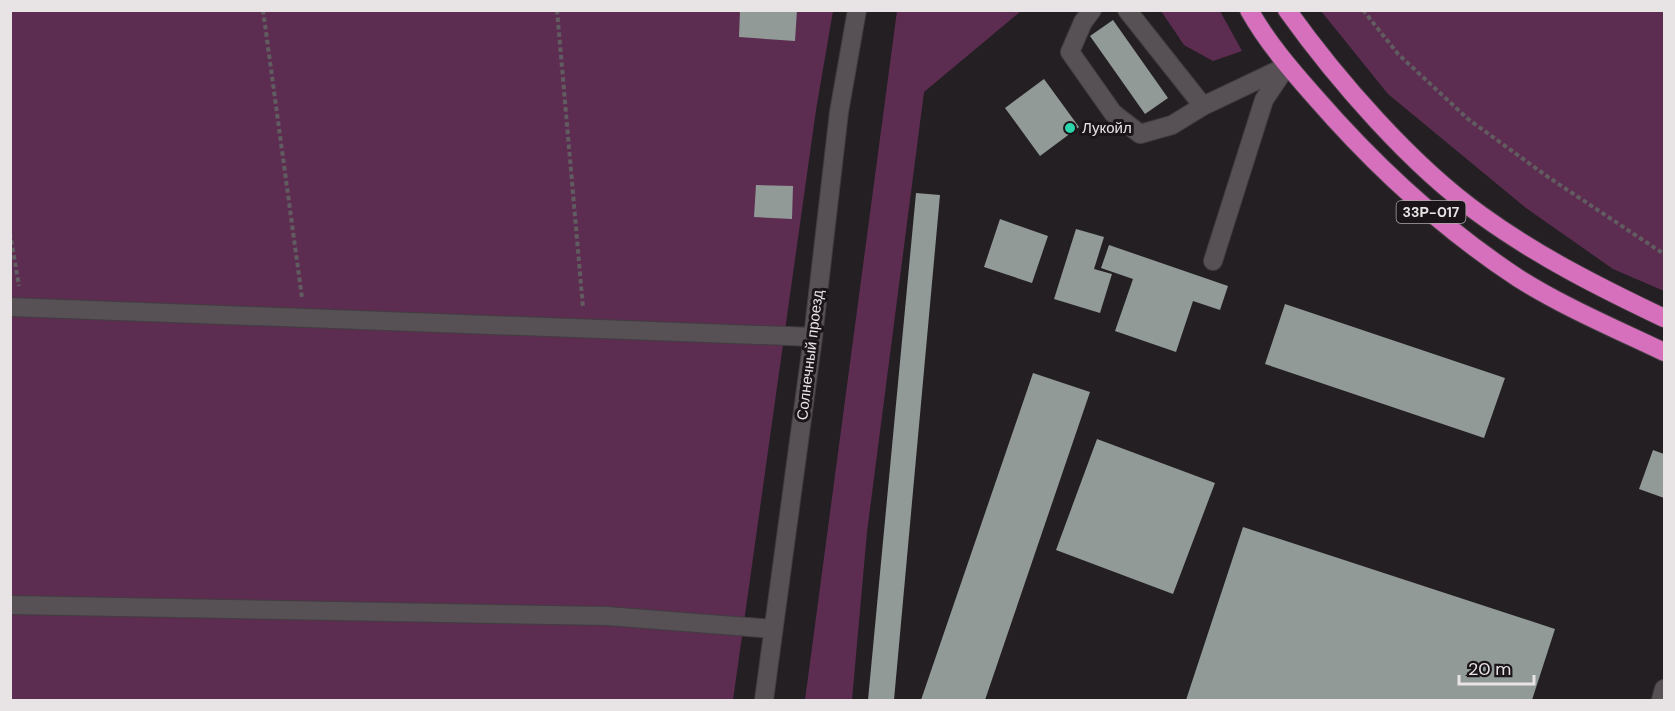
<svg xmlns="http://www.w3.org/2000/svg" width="1675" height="711" font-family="'DM Sans',sans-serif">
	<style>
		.green { fill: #5d2d51 }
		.building { fill: #919a97 }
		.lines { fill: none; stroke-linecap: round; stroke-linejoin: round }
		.minor-casing { stroke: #423d40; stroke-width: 20 }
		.highway-casing { stroke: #423d40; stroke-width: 20 }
		.path { stroke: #615c60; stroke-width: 4; stroke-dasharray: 4.5 3; stroke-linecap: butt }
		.minor { stroke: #575055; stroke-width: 18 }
		.highway { stroke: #d670bc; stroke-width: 18 }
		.poi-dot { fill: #2cd5ab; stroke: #1b1519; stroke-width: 2 }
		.labels { text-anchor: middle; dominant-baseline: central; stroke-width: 6; stroke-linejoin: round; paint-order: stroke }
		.shield { fill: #1b1519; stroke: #aaa6a8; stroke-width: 1.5 }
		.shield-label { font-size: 14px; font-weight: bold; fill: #e8e4e6 }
		.poi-label { font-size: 15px; fill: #e8e4e6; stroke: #1b1519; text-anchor: start }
		.street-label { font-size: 15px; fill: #e8e4e6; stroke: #1b1519 }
	</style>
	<rect width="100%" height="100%" fill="#241f23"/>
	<!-- green -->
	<path class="green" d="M10,11h823l-17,99 -83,590h-722z
		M897,11h124l-97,81 -57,440 -15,168h-47z
		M1161,11h59l22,40 -29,10 -29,-16z
		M1321,11h343v280l-51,-22 -87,-61 -138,-114z"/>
	<!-- building -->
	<path class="building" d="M740,10h57l-2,31 -56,-4z
		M1113,20l55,78 -23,16 -55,-78z
		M1044,79l35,48 -39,29 -35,-48z
		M756,185l37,1 -1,33 -38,-2z
		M916,193l24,2 -46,505h-26z
		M1000,219l48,17 -16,47 -48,-16z
		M1076,229l28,8 -10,32 18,5 -12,39 -46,-14z
		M1109,245l119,41 -8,24 -27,-9 -17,51 -61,-21 18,-52 -32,-11z
		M1285,304l220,74 -21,60 -219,-74z
		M1033,373l57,19 -105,308h-64z
		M1097,439l118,44 -42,111 -117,-44z
		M1653,450l11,4v44l-25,-9z
		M1243,527l312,102 -23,71h-346z"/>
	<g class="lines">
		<!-- minor casing -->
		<g class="minor-casing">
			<path id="minor" d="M1092,10l-9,12 -13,30 43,61 27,21 32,-9 31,-19 84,-40
				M1127,10l76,96
				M1213,261l51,-161 22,-33
				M10,307l803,30
				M10,605l597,11 166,13
				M764,700l49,-363 26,-225 18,-102
				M1661,700l3,-11"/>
		</g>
		<!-- highway casing -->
		<g class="highway-casing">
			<path id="highway" d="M1249,10c18,32 42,60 66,87 60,69 127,131 203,181 46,29 98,51 146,74
				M1287,10c50,70 125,156 194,205 58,42 120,73 183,103"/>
		</g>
		<!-- path -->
		<path class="path" d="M263,10l39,288
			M557,10l26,298
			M1363,10l35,44 70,65 80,58 116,77
			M10,233l9,53"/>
		<!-- minor -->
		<use href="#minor" class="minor"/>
		<!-- highway -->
		<use href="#highway" class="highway"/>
	</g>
	<!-- markers -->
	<circle class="poi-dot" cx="1070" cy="128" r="6"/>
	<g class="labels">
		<!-- shield labels -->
		<rect class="shield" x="1396.5" y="201" width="69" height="22" rx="4.5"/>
		<g class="shield-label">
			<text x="1431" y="212">33Р-017</text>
		</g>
		<!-- poi labels -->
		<g class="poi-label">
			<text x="1082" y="128">Лукойл</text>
		</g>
		<!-- street labels -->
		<g class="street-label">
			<text transform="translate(810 355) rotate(-83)">Солнечный проезд</text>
		</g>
	</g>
	<!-- border -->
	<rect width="1675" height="711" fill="none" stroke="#e8e4e6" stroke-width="24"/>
	<!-- scale -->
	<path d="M1459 675v9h75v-9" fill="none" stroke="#e8e4e6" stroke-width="3"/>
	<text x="1468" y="675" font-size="18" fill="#e8e4e6" stroke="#1b1519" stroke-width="4.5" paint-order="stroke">20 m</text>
</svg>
